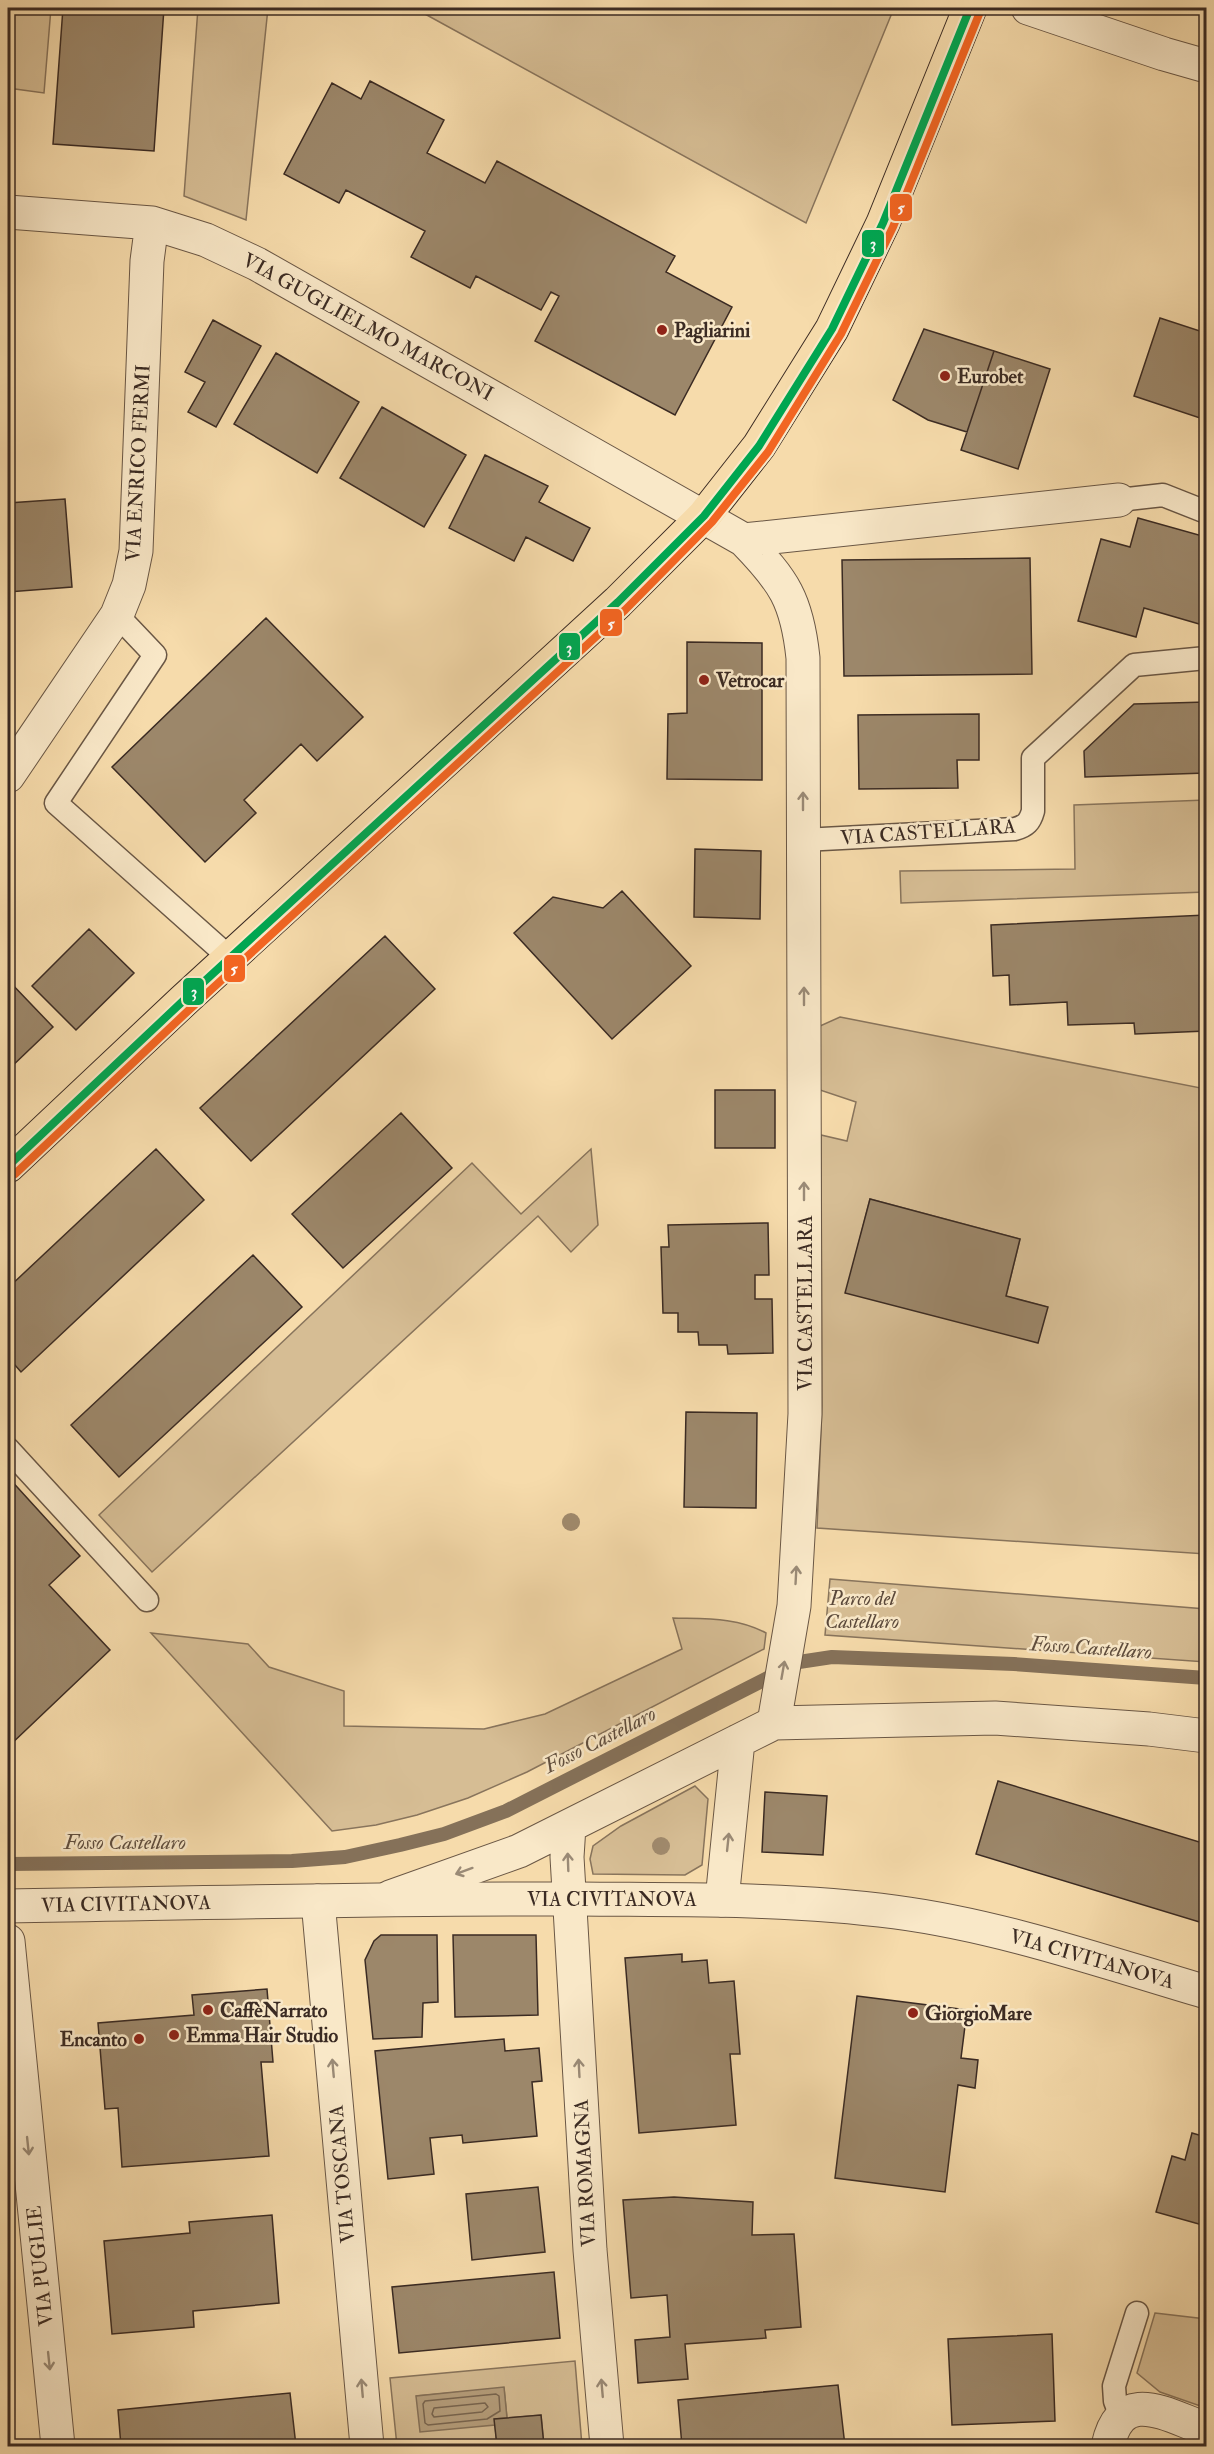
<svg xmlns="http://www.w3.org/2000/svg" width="1214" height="2454" font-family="'IM FELL Double Pica',serif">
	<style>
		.green { fill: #d6bd94; stroke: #88745c; stroke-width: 1.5; fill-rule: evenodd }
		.water { fill: #b69f7d; stroke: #857159; stroke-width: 1.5 }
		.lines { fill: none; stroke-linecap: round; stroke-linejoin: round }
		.shore { stroke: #786550; stroke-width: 1.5 }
		.stream { stroke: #857159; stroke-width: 14 }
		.building { fill: #9c876a; stroke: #3b2b23; stroke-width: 1.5 }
		.service-casing { stroke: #6a5745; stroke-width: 25 }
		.minor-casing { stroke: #6a5745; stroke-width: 35 }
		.tertiary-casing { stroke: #6a5745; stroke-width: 35 }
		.primary-casing { stroke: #3b2b23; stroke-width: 35 }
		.service { stroke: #f9e8c8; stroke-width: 22 }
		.minor { stroke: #f9e8c8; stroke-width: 33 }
		.tertiary { stroke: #f9e8c8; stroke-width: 33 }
		.primary { stroke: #f6dbab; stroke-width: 33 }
		.bus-1-casing { stroke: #f9e8c8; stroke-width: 12 }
		.bus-2-casing { stroke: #f9e8c8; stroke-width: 12 }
		.bus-1 { stroke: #00a651; stroke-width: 8 }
		.bus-2 { stroke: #f26522; stroke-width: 8 }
		.tree { fill: #a08a6d }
		.oneway { stroke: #9a8a76 }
		.poi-dot { fill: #8f2418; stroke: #f9e8c8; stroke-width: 2 }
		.labels { text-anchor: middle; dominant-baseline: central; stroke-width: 5; stroke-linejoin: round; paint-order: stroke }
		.street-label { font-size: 20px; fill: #3b2b23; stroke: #f9e8c8 }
		.poi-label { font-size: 20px; font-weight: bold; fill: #3b2b23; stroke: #f9e8c8; text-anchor: start }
		.park-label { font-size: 20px; font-style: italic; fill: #5a483a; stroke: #f9e8c8 }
		.water-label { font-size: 21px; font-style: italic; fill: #604e3e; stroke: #f9e8c8 }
		.line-badge { stroke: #f9e8c8; stroke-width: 2 }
		.badge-label { font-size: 16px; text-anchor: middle; font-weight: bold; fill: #fff }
	</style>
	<rect width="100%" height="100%" fill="#f6dbab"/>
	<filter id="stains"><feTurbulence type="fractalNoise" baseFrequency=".00333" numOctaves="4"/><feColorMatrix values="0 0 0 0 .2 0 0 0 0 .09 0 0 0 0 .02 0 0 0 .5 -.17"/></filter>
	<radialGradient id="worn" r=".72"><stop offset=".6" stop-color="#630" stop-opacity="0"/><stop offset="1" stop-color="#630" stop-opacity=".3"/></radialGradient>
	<!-- green -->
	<path class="green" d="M8,8h43l-7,85 -36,-5z
		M198,8h70l-22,212 -62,-24z
		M414,8h480l-88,215z
		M1206,800v92l-305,11 -1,-32 175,-2 -1,-64z
		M840,1017l366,72v465l-389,-26 5,-122 -1,-271 26,6 9,-39 -36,-12v-64zM870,1199l150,40 -14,57 41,11 -201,-14z
		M591,1149l7,76 -27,27 -33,-36 -386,356 -53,-57 373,-352 49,51z
		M830,1579l376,30v53l-381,-27z
		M673,1618c32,1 64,-1 93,15l-2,16 -237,123 -59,26 -51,17 -41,10 -44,6 -181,-198 97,11 21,23 75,24v35l140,3 61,-15 137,-65z
		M695,1786l13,13 -6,66 -17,10 -92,-1 -3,-15 3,-13 28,-20z
		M1155,2313l51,6v89l-46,-16 -23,-19z
		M575,2361l7,85h-38l-3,-31 -34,3 -3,-30 -88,8 79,29 2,21h-100l-7,-68z"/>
	<!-- water -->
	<path class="water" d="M504,2387l3,31 -12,1v6l-75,7 -4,-36z"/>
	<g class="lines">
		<!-- shore -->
		<path class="shore" d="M496,2394l3,2 1,15 -13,8 -59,6 -3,-2 -2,-19 2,-3z
			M485,2403l3,4 -6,5 -48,5 -2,-3 2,-6z"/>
		<!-- stream -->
		<path class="stream" d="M8,1864l284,-3 53,-4 55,-12 44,-11 62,-23 293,-149 33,-5 182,7 192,14"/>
	</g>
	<!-- building -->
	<path class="building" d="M63,8h101l-10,143 -101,-7z
		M370,81l74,39 -17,33 58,30 12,-22 178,95 -9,16 66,35 -57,108 -140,-74 24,-45 -8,-4 -10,18 -65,-34 -6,12 -59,-31 14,-26 -79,-41 -7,13 -55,-29 48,-91 29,16z
		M1160,318l46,15v87l-72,-24z
		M213,320l48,26 -45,81 -28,-15 17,-30 -20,-10z
		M924,329l70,22 -27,81 -39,-12 -35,-20z
		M994,351l56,18 -32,100 -57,-19z
		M276,353l83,49 -42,71 -83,-49z
		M382,407l84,48 -42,72 -84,-49z
		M485,455l63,31 -9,16 51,26 -17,33 -47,-24 -12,24 -65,-33z
		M65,499l7,88 -64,5v-89z
		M1138,518l68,19v89l-62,-18 -8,29 -58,-16 23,-82 29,8z
		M1030,558l2,116 -188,2 -2,-116z
		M266,618l97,99 -46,44 -16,-17 -57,56 12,13 -51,49 -93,-95z
		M687,642l75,1v137l-95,-1 1,-65 19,-1z
		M1206,702v71l-121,4 -1,-26 50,-47z
		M979,714v46h-22l1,28 -99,1 -1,-74z
		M695,849l66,2 -1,68 -66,-2z
		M622,891l69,75 -79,73 -98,-106 39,-36 50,11z
		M1206,915v116l-71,3 -1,-11 -66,2 -1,-23 -57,3 -1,-30 -16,1 -2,-51z
		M89,929l45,44 -58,57 -44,-44z
		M385,936l50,53 -184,172 -51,-53z
		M8,980l45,47 -45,43z
		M715,1090h60v58h-60z
		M401,1113l51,55 -109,100 -51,-54z
		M156,1149l48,51 -183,172 -13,-15v-69z
		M870,1199l150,40 -14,57 42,11 -10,36 -193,-50z
		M768,1223l1,52h-14v24h17l1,54 -45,1 -1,-9h-28l-1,-13h-20v-19h-15l-2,-66h8l-1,-22z
		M253,1255l49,52 -183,170 -48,-52z
		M686,1412l71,1 -1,95 -72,-1z
		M8,1477l72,79 -31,29 61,65 -102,97z
		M998,1781l208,63v80l-230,-70z
		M765,1792l62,4 -4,59 -61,-3z
		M381,1935h56l1,67 -15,1 -1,34 -49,2 -8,-79 9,-19z
		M453,1935h83l2,80 -83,2z
		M682,1954v8l25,-2 2,23 25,-2 6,73h-10l6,71 -97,8 -14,-175z
		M267,1989l6,73h-12l8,94 -147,11 -4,-59 -13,1 -7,-86 96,-8 -2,-20z
		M857,1996l110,14 -6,48 17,2 -3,28 -17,-3 -13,107 -110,-14z
		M504,2039l1,12 34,-3 3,33 -10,1 5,54 -74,7 -1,-8 -32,3 4,36 -46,5 -13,-128z
		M1192,2133l14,4v89l-50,-14 16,-56 13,4z
		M538,2187l7,65 -73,8 -6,-66z
		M674,2197l79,5 -1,33 42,-1 7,93 -36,3 1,8 -81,6 3,35 -50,4 -3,-43 35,-3 -3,-42 -36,3 -8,-98z
		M272,2215l7,88 -86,8 1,16 -82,7 -8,-93 86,-8 -1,-11z
		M554,2272l6,66 -161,15 -7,-66z
		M1052,2334l3,87 -103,4 -4,-86z
		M838,2385l7,61h-163l-4,-46z
		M290,2393l6,53h-175l-3,-36z
		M541,2415l3,31h-47l-3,-27z"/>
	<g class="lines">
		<!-- service casing -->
		<g class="service-casing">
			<path id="service" d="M1119,500l44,-5 43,17
				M117,615l38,40 -99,148 174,155
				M803,840l212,-11c11,-3 15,-7 18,-18v-53l101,-93 72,-7
				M8,1449l139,151
				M1121,2417l-6,-16 -1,-15 23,-73"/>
		</g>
		<!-- minor casing -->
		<g class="minor-casing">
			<path id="minor" d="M1028,8l136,46 42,12
				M8,212l144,11 54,17 51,24 487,276c40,41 53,60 59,118l2,756 -11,192 -20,117
				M744,540l375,-40
				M8,776l109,-161 12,-30 7,-34 11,-290 5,-38
				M569,1826l-2,31 23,393 17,196
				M390,1897l129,-46 255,-128 221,-5 154,11 57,7
				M722,1900l16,-159
				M318,1901l49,545
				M8,1941l50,505
				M1108,2446c13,-61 58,-31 98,-17"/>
		</g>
		<!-- tertiary casing -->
		<g class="tertiary-casing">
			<path id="tertiary" d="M8,1906c190,-3 380,-8 571,-7 105,1 211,-1 316,13 106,14 209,50 311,80"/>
		</g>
		<!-- primary casing -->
		<g class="primary-casing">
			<path id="primary" d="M8,1166l175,-165 435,-399 86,-86 55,-70 73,-117 51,-106 87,-215"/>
		</g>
		<!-- service -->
		<use href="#service" class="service"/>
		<!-- minor -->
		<use href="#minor" class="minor"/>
		<!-- tertiary -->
		<use href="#tertiary" class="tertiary"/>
		<!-- primary -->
		<use href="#primary" class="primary"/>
		<!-- bus-1 casing -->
		<g class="bus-1-casing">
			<path id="bus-1" d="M8,1166l175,-165 435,-399 86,-86 55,-70 73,-117 51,-106 87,-215"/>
		</g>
		<!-- bus-2 casing -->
		<g class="bus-2-casing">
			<path id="bus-2" d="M15,1174l175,-165 435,-399 87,-88 56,-70 73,-118 52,-107 87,-215"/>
		</g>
		<!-- bus-1 -->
		<use href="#bus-1" class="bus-1"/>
		<!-- bus-2 -->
		<use href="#bus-2" class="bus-2"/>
	</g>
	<!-- trees -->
	<g class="tree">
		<circle cx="571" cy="1522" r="9"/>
		<circle cx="661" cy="1846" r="9"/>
	</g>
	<!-- one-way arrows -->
	<defs><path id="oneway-shaft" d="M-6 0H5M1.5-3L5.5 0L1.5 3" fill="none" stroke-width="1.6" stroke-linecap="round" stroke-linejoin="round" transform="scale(1.5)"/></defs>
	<g class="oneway">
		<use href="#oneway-shaft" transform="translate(803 801) rotate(-90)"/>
		<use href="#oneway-shaft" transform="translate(804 996) rotate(-90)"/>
		<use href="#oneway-shaft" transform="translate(804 1191) rotate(-90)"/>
		<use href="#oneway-shaft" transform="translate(796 1575) rotate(-87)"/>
		<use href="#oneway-shaft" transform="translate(783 1670) rotate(-80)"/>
		<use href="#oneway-shaft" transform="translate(728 1842) rotate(-84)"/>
		<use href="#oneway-shaft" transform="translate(568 1862) rotate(-92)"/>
		<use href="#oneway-shaft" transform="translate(464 1871) rotate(160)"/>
		<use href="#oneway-shaft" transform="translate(333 2068) rotate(-95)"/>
		<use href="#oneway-shaft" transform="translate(579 2068) rotate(-93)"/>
		<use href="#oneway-shaft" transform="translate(28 2146) rotate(84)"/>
		<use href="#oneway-shaft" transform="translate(49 2361) rotate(84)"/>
		<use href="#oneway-shaft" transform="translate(362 2388) rotate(-95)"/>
		<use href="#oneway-shaft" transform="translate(602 2388) rotate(-95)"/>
	</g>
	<!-- markers -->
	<g class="poi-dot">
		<circle cx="662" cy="330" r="6"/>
		<circle cx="945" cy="376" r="6"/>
		<circle cx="704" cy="680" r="6"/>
		<circle cx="208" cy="2010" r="6"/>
		<circle cx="913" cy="2013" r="6"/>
		<circle cx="174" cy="2035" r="6"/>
		<circle cx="139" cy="2039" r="6"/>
	</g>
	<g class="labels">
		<!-- street labels -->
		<g class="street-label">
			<text transform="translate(368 327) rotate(29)">VIA GUGLIELMO MARCONI</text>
			<text transform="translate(138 463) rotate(-87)">VIA ENRICO FERMI</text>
			<text transform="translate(928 832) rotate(-4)">VIA CASTELLARA</text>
			<text transform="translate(805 1303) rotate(-90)">VIA CASTELLARA</text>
			<text x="612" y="1899">VIA CIVITANOVA</text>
			<text transform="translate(126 1904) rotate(-1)">VIA CIVITANOVA</text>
			<text transform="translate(1092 1959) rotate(16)">VIA CIVITANOVA</text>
			<text transform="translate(585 2173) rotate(-93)">VIA ROMAGNA</text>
			<text transform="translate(342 2174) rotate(-95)">VIA TOSCANA</text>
			<text transform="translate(40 2266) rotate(-96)">VIA PUGLIE</text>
		</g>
		<!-- poi labels -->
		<g class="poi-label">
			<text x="674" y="330">Pagliarini</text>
			<text x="957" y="376">Eurobet</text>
			<text x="716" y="680">Vetrocar</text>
			<text x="220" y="2010">CaffèNarrato</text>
			<text x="925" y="2013">GiorgioMare</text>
			<text x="186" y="2035">Emma Hair Studio</text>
			<text x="127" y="2039" text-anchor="end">Encanto</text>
		</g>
		<!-- park labels -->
		<g class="park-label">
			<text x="862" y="1598">Parco del<tspan x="862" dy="23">Castellaro</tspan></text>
		</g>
		<!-- water labels -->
		<g class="water-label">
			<text transform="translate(1091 1648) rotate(4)">Fosso Castellaro</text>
			<text transform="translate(600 1740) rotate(-27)">Fosso Castellaro</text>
			<text x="125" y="1842">Fosso Castellaro</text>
		</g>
	</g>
	<g class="line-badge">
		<rect x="889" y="193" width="24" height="29" rx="6" fill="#f26522"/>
		<rect x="861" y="229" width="24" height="29" rx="6" fill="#00a651"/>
		<rect x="599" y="608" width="24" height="29" rx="6" fill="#f26522"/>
		<rect x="558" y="632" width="23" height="29" rx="6" fill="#00a651"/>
		<rect x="223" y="954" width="23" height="29" rx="6" fill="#f26522"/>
		<rect x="182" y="977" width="23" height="29" rx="6" fill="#00a651"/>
	</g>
	<g class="badge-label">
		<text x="901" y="213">5</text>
		<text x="873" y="249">3</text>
		<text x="611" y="629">5</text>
		<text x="569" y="653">3</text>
		<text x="234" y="974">5</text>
		<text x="194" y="997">3</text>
	</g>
	<!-- margin -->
	<rect width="1214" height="2454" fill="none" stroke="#f6dbab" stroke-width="30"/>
	<rect x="9" y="9" width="1196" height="2436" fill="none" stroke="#3b2b23" stroke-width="3"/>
	<rect x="15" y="15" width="1184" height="2424" fill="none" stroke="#3b2b23" stroke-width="1.5"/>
	<rect width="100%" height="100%" filter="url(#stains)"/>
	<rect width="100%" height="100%" fill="url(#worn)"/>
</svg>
